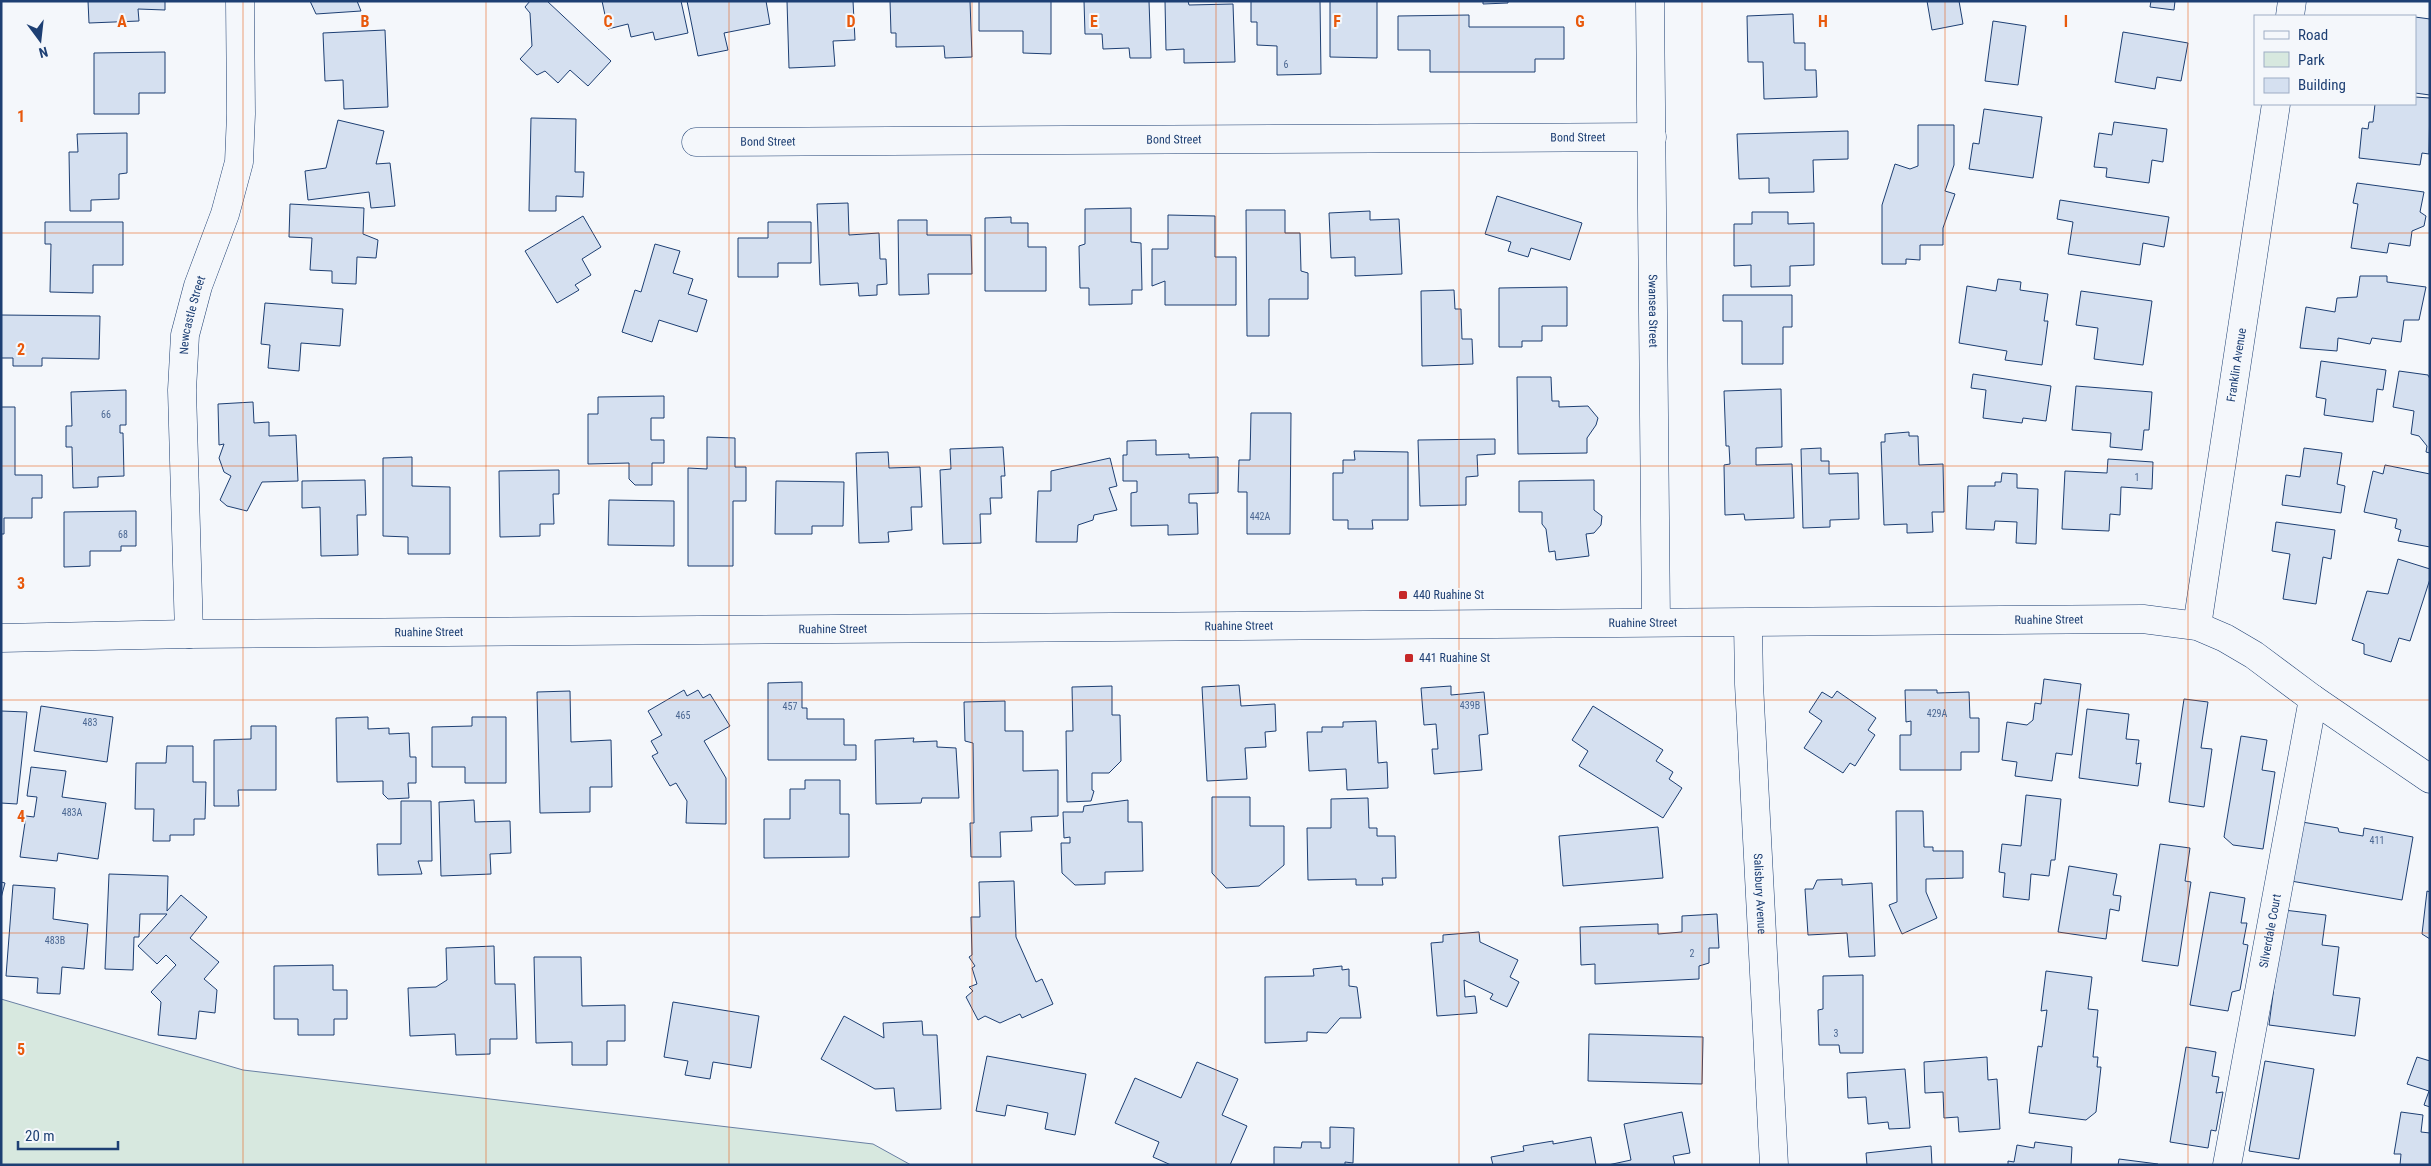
<svg xmlns="http://www.w3.org/2000/svg" width="2431" height="1166" font-family="'Roboto Condensed',sans-serif">
	<style>
		.green { fill: #d7e8df; stroke: #687fa3 }
		.building { fill: #d5e0f0; stroke: #1d3f73 }
		.lines { fill: none; stroke-linecap: round; stroke-linejoin: round }
		.street-casing { stroke: #1d3f73; stroke-width: 29 }
		.secondary-casing { stroke: #1d3f73; stroke-width: 29 }
		.street { stroke: #f4f7fb; stroke-width: 28 }
		.secondary { stroke: #f4f7fb; stroke-width: 28 }
		.grid { fill: none; stroke: #e8590c; stroke-width: 1; stroke-opacity: 0.55 }
		.poi-dot { fill: #c62828; stroke: #f4f7fb; stroke-width: 2 }
		.labels { text-anchor: middle; dominant-baseline: central; stroke-width: 4; stroke-linejoin: round; paint-order: stroke }
		.number-label { font-size: 10px; fill: #4b6792 }
		.street-label { font-size: 12px; fill: #1d3f73; stroke: #f4f7fb }
		.poi-label { font-size: 12px; fill: #1d3f73; stroke: #f4f7fb; text-anchor: start }
		.grid-label { font-size: 16px; text-anchor: middle; font-weight: bold; fill: #e8590c; stroke: #f4f7fb; stroke-width: 4; stroke-linejoin: round; paint-order: stroke }
	</style>
	<rect width="100%" height="100%" fill="#f4f7fb"/>
	<!-- green -->
	<path class="green" d="M1,999l242,71 630,74 38,21h-910z"/>
	<!-- building -->
	<path class="building" d="M88,1h77v9l-27,-1 1,12 -50,2z
		M310,1h47l4,10 -45,3z
		M530,1h17l64,60 -23,25 -18,-16 -12,13 -13,-12 -8,4 -17,-16 12,-13 -2,-33 -5,-6z
		M602,1h79l7,32 -33,7 -2,-8 -22,5 -3,-13 -20,5z
		M687,1h79l4,23 -46,9 4,17 -30,6z
		M787,1h66l2,39 -22,1 2,25 -46,2z
		M890,1h80l2,56 -27,1 -1,-12 -48,1v-14h-5z
		M979,1h72v53l-28,-1v-22h-44z
		M1084,1h65l2,57h-21l-1,-10 -26,1 -1,-15h-17z
		M1165,1h23l1,4 44,-1 2,58 -51,1v-14l-18,1z
		M1251,1h69l1,73 -44,1v-29l-20,-1v-23h-6z
		M1330,1h47v57l-47,-1z
		M1483,1h25v2l-25,1z
		M1927,1h32l4,23 -31,6z
		M2151,1h24l-1,9 -24,-3z
		M1793,14l1,29h11v27h11l1,27 -53,2 -1,-37h-15l-1,-46z
		M1469,15v12h95v32h-29v13h-105v-22h-32v-34z
		M2415,17l15,2v76l-15,-2z
		M1993,21l33,5 -8,59 -33,-4z
		M385,30l3,77 -44,2 -1,-29 -18,1 -2,-48z
		M2123,32l65,11 -7,38 -24,-4 -2,12 -40,-7z
		M165,52v41h-26v21h-45v-61z
		M2415,97l15,1 -1,56 -7,-1 -2,12 -61,-7 3,-30 6,1 1,-7h4l2,-18h40z
		M1984,109l58,8 -9,61 -64,-9 4,-26 6,1z
		M531,118l45,1 -1,53h9l-1,25 -27,-1v15h-27z
		M338,120l46,11 -8,33 14,-1 5,43 -24,2 -2,-16 -61,8 -3,-29 21,-3z
		M2114,122l53,7 -4,33 -11,-2 -3,23 -43,-6 1,-9 -13,-1 5,-34 13,2z
		M1918,125h36v40l-9,26 10,3 -12,34v17h-23v15l-14,-1v5h-24v-59l13,-41 15,5 8,-3z
		M1848,131v28l-35,1 1,32 -45,1v-15l-30,1 -2,-45z
		M127,133v40l-8,1v25l-28,1v11h-21l-1,-59h9l-1,-18z
		M2357,183l67,9 -4,20 6,4 -2,10 -12,5 -2,15 -21,-3 -2,10 -36,-5 7,-44 -5,-1z
		M1497,196l85,27 -12,37 -39,-12 -3,9 -20,-6 3,-9 -26,-8z
		M2060,200l109,17 -5,30 -21,-4 -3,22 -72,-11 5,-32 -16,-3z
		M848,203l1,32 30,-2 1,26h6l1,25 -10,1v10l-18,1 -1,-13 -38,2 -3,-81z
		M290,204l74,4 -1,26 15,6 -2,18 -19,-1 -1,27 -24,-1v-12l-22,-1 2,-32 -23,-1z
		M1131,208v34l10,1 1,47h-10v14l-43,1v-17h-9l-1,-42 6,-2v-35z
		M1246,210h39v23h15l1,38 7,2v26h-39v37h-22z
		M1370,211v9l29,-1 3,55 -47,2v-19l-24,1 -2,-45z
		M1752,212h36v12l26,-1v42l-24,1v20l-39,1v-22l-17,1v-42h18z
		M1168,215l47,1v41h21v48h-71v-24l-13,5v-37h16z
		M583,216l18,31 -19,12 9,16 -16,10 4,5 -22,13 -32,-52z
		M1011,217v6h17v24h18v44h-61v-73z
		M898,220h29v15h44l1,39h-44l1,20 -30,1z
		M45,222h78v43h-30v28l-43,-1 1,-48h-6z
		M768,222h43v41h-33v14h-40v-39h30z
		M655,244l25,7 -7,22 20,6 -5,15 19,6 -10,32 -38,-12 -7,22 -30,-10 13,-42 6,2z
		M2360,276h27v6l39,5 -7,33h-15l-3,22 -29,-4 -2,6 -32,-6 -1,13 -37,-3 6,-41 29,5 2,-14 20,-1z
		M1998,279l23,3 -1,8 28,4 -4,27h4l-6,44 -37,-5 2,-9 -48,-8 8,-57 29,5z
		M1567,287v39h-25v15h-20v6h-23v-59z
		M1454,290l1,19h6l1,30h10l1,25 -51,2 -1,-75z
		M2081,291l71,10 -9,64 -49,-6 4,-31 -22,-3z
		M1723,295h69v32h-9v37h-41v-43h-19z
		M265,303l78,6 -3,37 -39,-3 -2,28 -31,-3 2,-23 -9,-1z
		M1,315l99,1 -1,43 -57,-1v8h-29v-8h-12z
		M2321,361l65,9 -3,20 -6,-1 -4,33 -49,-7 2,-16 -10,-2z
		M2399,371l29,4 2,4v74l-4,-1 1,-6 -8,-10 -8,-2 3,-23 -21,-4z
		M1973,374l78,12 -5,35 -23,-3 -1,5 -39,-5 3,-28 -15,-2z
		M1517,377h34l1,24h7v6l29,-1 10,12 -2,7 -9,13v15l-69,1z
		M2076,386l76,6 -3,38h-5l-2,20 -32,-3 1,-14 -39,-3z
		M1781,389l1,58 -26,1v17l36,-1 2,54 -49,2 -1,-6 -19,1 -1,-50 6,-1 -1,-18h-3l-2,-55z
		M126,390v35h-6v8h3l1,43 -26,1v10l-25,1 -1,-41h-6v-21h6l-1,-34z
		M664,396v22h-13v22h13v23h-12v22h-17l-6,-6v-16l-41,1v-50h10v-17z
		M253,402l1,21 15,-1v14l27,-1 2,46 -36,1 -15,29 -20,-5 -7,-6 11,-24 -7,-4 -5,-14 5,-14 -5,1 -1,-41z
		M1,407h14v68h27v23h-10v20h-28v16h-3z
		M1251,413h40l-1,121h-43v-42h-9l1,-32h11z
		M1909,432v4h9l1,29 24,-1 1,48h-12l1,20 -26,1v-9l-23,1 -3,-83h4v-8z
		M707,437l28,1v29h11v34h-13v65h-45v-98l19,1z
		M1495,439v15l-18,1 1,21 -12,1v28l-46,1 -2,-66z
		M1156,440v15l33,-1v4l29,-1v36l-29,1v9h8l1,31 -30,1v-10l-37,1v-33l6,-1v-11h-14v-26h4v-14z
		M1003,447l2,29h-4l1,22h-12l1,16h-11l1,29 -38,1 -3,-74 11,-1 -1,-20z
		M1821,448v13h8v13l29,-1 1,46 -29,1v7l-27,1 -2,-79z
		M2304,448l38,5 -5,31 8,2 -4,27 -59,-8 4,-30 14,2z
		M1354,451l54,1v68h-36l1,9h-25v-9h-15v-47h10v-13h12z
		M888,452l1,16 31,-1 2,40h-11l1,23 -24,2 1,10 -30,1 -3,-90z
		M412,457v29l38,1v67h-42v-17l-25,-1v-78z
		M1110,458l7,28 -8,2 8,22 -23,5 -1,5 -15,5 -1,17h-41l2,-51h13v-20z
		M2108,459l45,3 -1,27 -31,-2 -1,28 -10,-1 -1,17 -47,-2 3,-58 42,2z
		M2385,465l45,9v73l-32,-6 3,-11 -6,-2 2,-9 -33,-7 9,-41 10,3z
		M559,470v24h-6l1,30h-14v12l-40,1 -1,-66z
		M2002,473l15,1v14l21,1 -2,55 -20,-1 1,-21 -22,-1 -1,9 -28,-1 2,-43h27v-4h6z
		M365,480l1,35h-9l1,40 -37,1 -1,-49 -18,1v-27z
		M1594,480v30l8,6 -1,9 -7,8 -8,1 3,22 -33,4 -1,-9 -6,1 -3,-23 -4,-5v-12h-23v-31z
		M776,481l68,1 -1,44h-31v8h-37z
		M609,500l65,1v45l-66,-1z
		M136,511v35h-15v5h-31v15l-26,1v-55z
		M2276,522l59,8 -4,29 -8,-2 -7,47 -33,-5 7,-45 -18,-3z
		M2398,559l32,10v10l-20,62 -11,-3 -8,24 -27,-8v-10l-12,-4 15,-49 21,3z
		M2044,679l37,5 -9,71 -16,-2 -4,28 -37,-5 2,-14 -15,-2 5,-38 20,3 6,-5 2,-17 6,1z
		M802,682v26h5v11h37v26h12v15h-88v-77z
		M1239,685l2,21 34,-2 1,27 -11,1 1,15 -21,1 2,31 -40,2 -5,-94z
		M1112,686v29h8l1,46 -12,12h-17v17l2,1 -3,10 -24,1 -1,-71h7l-1,-44z
		M1451,686v9l33,-3 4,42 -9,1 3,35 -48,4 -2,-25h6l-2,-25 -12,1 -3,-37z
		M684,690l3,6 11,-6 5,8 7,-4 20,32 -26,15 22,37v46l-40,-1 1,-22 -11,-18 -6,3 -18,-30 6,-3 -7,-12 11,-6 -14,-24z
		M1905,690h32v3l32,-1 1,26h9v34h-18v18h-61v-35h11v-14l-5,1z
		M570,691l1,51 40,-2 1,47h-22v25l-50,1 -3,-121z
		M1837,691l39,27 -8,12 7,5 -20,31 -5,-3 -7,10 -39,-25 18,-27 -13,-9 13,-20 10,6z
		M2184,699l24,3 -7,46 11,1 -8,58 -35,-5z
		M1005,701v30h18v40l35,-1v46l-27,1 1,14 -32,1 1,25h-30l-1,-34h4l-1,-80 -8,-2 -1,-39z
		M41,706l72,11 -6,45 -73,-11z
		M1593,706l70,44 -7,11 17,11 -4,7 13,9 -19,30 -84,-52 9,-15 -16,-11z
		M2087,709l42,5 -3,25 13,1 -3,24 5,-1 -3,23 -59,-8z
		M1,711l26,1 -10,92 -16,-1z
		M368,717v12l21,-1v6l20,-1 1,24h6v26h-8l1,15 -21,1 -5,-5v-13l-46,1 -1,-64z
		M472,717h34v66h-41v-16h-33v-40l40,-1z
		M1376,721l2,42 9,-1 1,26 -41,2 -1,-21 -37,2 -2,-39h15v-5h21v-5z
		M251,726h25v64h-38l1,16h-25v-66l37,-1z
		M2241,736l26,4 -5,30 13,2 -12,77 -30,-4 -9,-8z
		M914,738l-1,4 24,-1v6l19,1 3,50h-37l-1,5 -45,1 -1,-64z
		M167,746h26v36h13l-1,37h-11v16h-24v6h-17l1,-32h-19l1,-46h30z
		M31,767l35,4 -4,26 44,6 -8,56 -40,-6 -1,8 -37,-4 6,-41 8,1 3,-20 -10,-1z
		M805,780h35v34h9v43l-85,1v-39h26v-30h15z
		M2026,795l35,4 -6,61h-4l-2,16 -18,-2 -2,26 -26,-3 2,-24 -6,-1 3,-28 19,2z
		M1212,797h38v29h34v39l-25,21 -33,2 -14,-15z
		M1368,798l1,30h8v8h18l1,42h-14l1,7h-27v-6l-48,1 -1,-52h24v-29z
		M474,800l1,22 35,-1 1,32 -21,1 1,20 -50,2 -2,-74z
		M1128,800v22h14l1,49 -38,1v12l-30,1 -13,-12 -1,-30h9v-6l-6,1 -1,-26h20l1,-6z
		M401,801h30l1,60h-14l4,13 -44,1 -1,-31h24z
		M1896,811h27l1,36h9v4h30v27l-37,1v13l11,26 -35,16 -13,-29 8,-3z
		M2296,821l42,7 1,4 24,4 1,-8 49,9 -11,63 -117,-20z
		M1658,827l5,51 -100,8 -4,-50z
		M2160,844l30,4 -5,33 6,1 -13,84 -36,-5z
		M2069,866l48,8 -4,21 8,1 -2,15 -9,-2 -4,30 -48,-7z
		M109,874l59,2 -1,35 14,-16 26,22 -17,21 29,24 -15,17 13,11 -2,23 -16,-2 -3,28 -38,-4 3,-33 -10,-10 25,-27 -10,-10 -9,9 -19,-18 29,-32h-27l-1,23h-5l-1,33 -28,-1z
		M1842,879v6l30,-2 3,73 -26,1 -2,-24 -39,2 -3,-46h8l4,-9z
		M1014,881l2,56 20,45 6,-3 11,25 -31,14 -2,-4 -20,9 -15,-7 -7,4 -12,-23 7,-6 -4,-4 8,-3 -5,-16 3,-2 -6,-9 3,-2 -1,-38h9l-1,-35z
		M1,882l4,1 -4,15z
		M13,885l42,3 -2,31 35,5 -4,45 -22,-2 -2,27 -23,-1 1,-15 -32,-2z
		M2427,891l3,1v47l-8,-5z
		M2210,892l35,6 -4,25h6l-4,21 5,1 -8,45 -8,2 -4,19 -38,-6z
		M2284,910l42,5 -4,30 17,2 -6,48 27,3 -5,38 -86,-11z
		M1717,914l2,34h-10v15l-10,3v13l-104,5v-20l-14,1 -1,-38 78,-3v10l24,-2v-16z
		M1479,932l1,10 38,18 -8,17 9,5 -12,25 -17,-8 3,-5 -29,-14 1,17 10,-1 2,17 -40,3 -6,-73 12,-1v-7z
		M494,946l1,38h20l2,55h-27v15l-34,1 -1,-21 -45,2 -2,-48 28,-1 11,-7 -1,-32z
		M534,957h47l1,49 43,-1v36h-18v24h-35v-23l-36,1z
		M333,965v25h14v29h-13v16h-36v-16h-24v-53z
		M1342,966v4l7,-1v17l8,1 4,31h-21l-13,15 -20,-1v9l-42,2v-66l49,-1 -1,-7z
		M2046,971l46,6 -4,32 10,1 -5,47h5l-1,10h4l-5,45 -10,8 -57,-7 9,-67 4,1 5,-37 -6,1z
		M1863,975v78h-23l-1,-8h-20l-1,-35 5,-1v-33z
		M673,1002l86,14 -8,52 -38,-6 -3,17 -25,-4 3,-14 -24,-4z
		M844,1016l40,22 -1,-15 39,-2 1,14h14l4,74 -45,2 -2,-23 -19,1 -54,-30z
		M1589,1034l114,3 -1,47 -114,-3z
		M2186,1047l30,5 -4,24 7,1 -3,16 7,-1 -7,39 -5,-1 -3,18 -38,-6z
		M987,1056l99,18 -11,61 -30,-6 3,-16 -41,-8 -2,11 -29,-5z
		M1987,1057l1,23 9,-1 3,50 -41,3 -1,-15 -14,1 -1,-26 -18,1 -1,-31z
		M2417,1057l13,4v46l-6,-2 5,-14 -22,-7z
		M2265,1061l49,8 -15,90 -50,-8z
		M1197,1062l41,17 -16,36 25,11 -17,39h-59l-18,-8 6,-15 -44,-19 20,-45 46,20z
		M1905,1069l5,59 -21,1 -1,-7 -20,2 -2,-27 -18,1 -1,-25z
		M1682,1112l8,41 -17,3 2,9h-67l23,-5 -7,-36z
		M2401,1112l22,3 -2,17 9,1v32h-30l1,-11h-7z
		M1330,1127l24,1 -1,35 -8,-1v3h-71v-18l27,1 1,-6h19v6h9z
		M1591,1137l5,28h-103l-2,-8 33,-6 -1,-5 30,-5v3z
		M2035,1142l37,5 -1,18h-63v-4l6,1 3,-17 17,3z
		M1931,1146l1,19h-65l-1,-12z
		M2119,1159l39,5v1h-40z"/>
	<g class="lines">
		<!-- street casing -->
		<g class="street-casing">
			<g id="street">
				<path id="s1" d="M1650,1l6,621"/>
				<path d="M2290,16l2,-15"/>
				<path id="s2" d="M696,142l956,-5"/>
				<path id="s3" d="M1748,623l1,61 25,481"/>
				<path id="s4" d="M2197,626l79,-522"/>
				<path id="s5" d="M189,634l-7,-244 3,-55 13,-49 27,-72 14,-52 2,-48 -1,-113"/>
				<path id="s6" d="M2227,1165l86,-466"/>
			</g>
		</g>
		<!-- secondary casing -->
		<g class="secondary-casing">
			<g id="secondary">
				<path id="s7" d="M1,638l188,-4 1954,-15 54,7 28,12 29,17 59,44 117,80"/>
			</g>
		</g>
		<!-- street -->
		<use href="#street" class="street"/>
		<!-- secondary -->
		<use href="#secondary" class="secondary"/>
	</g>
	<!-- grid -->
	<path class="grid" d="M243,1v1164M486,1v1164M729,1v1164M972,1v1164M1216,1v1164M1459,1v1164M1702,1v1164M1945,1v1164M2188,1v1164M1,233h2429M1,466h2429M1,700h2429M1,933h2429"/>
	<!-- markers -->
	<g class="poi-dot">
		<rect x="1398" y="590" width="10" height="10" rx="2.5"/>
		<rect x="1404" y="653" width="10" height="10" rx="2.5"/>
	</g>
	<g class="labels">
		<!-- number labels -->
		<g class="number-label">
			<text x="1286" y="64">6</text>
			<text x="106" y="414">66</text>
			<text x="2137" y="477">1</text>
			<text x="1260" y="516">442A</text>
			<text x="123" y="534">68</text>
			<text x="1470" y="705">439B</text>
			<text x="790" y="706">457</text>
			<text x="1937" y="713">429A</text>
			<text x="683" y="715">465</text>
			<text x="90" y="722">483</text>
			<text x="72" y="812">483A</text>
			<text x="2377" y="840">411</text>
			<text x="55" y="940">483B</text>
			<text x="1692" y="953">2</text>
			<text x="1836" y="1033">3</text>
		</g>
		<!-- street labels -->
		<g class="street-label">
			<text stroke="none"><textPath href="#s2" startOffset="882">Bond Street</textPath></text>
			<text stroke="none"><textPath href="#s2" startOffset="478">Bond Street</textPath></text>
			<text stroke="none"><textPath href="#s2" startOffset="72">Bond Street</textPath></text>
			<text stroke="none"><textPath href="#s1" startOffset="310">Swansea Street</textPath></text>
			<text stroke="none"><textPath href="#s5" startOffset="320">Newcastle Street</textPath></text>
			<text stroke="none"><textPath href="#s4" startOffset="264">Franklin Avenue</textPath></text>
			<text stroke="none"><textPath href="#s7" startOffset="2048">Ruahine Street</textPath></text>
			<text stroke="none"><textPath href="#s7" startOffset="1642">Ruahine Street</textPath></text>
			<text stroke="none"><textPath href="#s7" startOffset="1238">Ruahine Street</textPath></text>
			<text stroke="none"><textPath href="#s7" startOffset="832">Ruahine Street</textPath></text>
			<text stroke="none"><textPath href="#s7" startOffset="428">Ruahine Street</textPath></text>
			<text stroke="none"><textPath href="#s3" startOffset="271">Salisbury Avenue</textPath></text>
			<text stroke="none"><textPath href="#s6" startOffset="238">Silverdale Court</textPath></text>
		</g>
		<!-- poi labels -->
		<g class="poi-label">
			<text x="1413" y="595">440 Ruahine St</text>
			<text x="1419" y="658">441 Ruahine St</text>
		</g>
	</g>
	<g class="grid-label">
		<text x="122" y="27">A</text>
		<text x="365" y="27">B</text>
		<text x="608" y="27">C</text>
		<text x="851" y="27">D</text>
		<text x="1094" y="27">E</text>
		<text x="1337" y="27">F</text>
		<text x="1580" y="27">G</text>
		<text x="1823" y="27">H</text>
		<text x="2066" y="27">I</text>
		<text x="21" y="122">1</text>
		<text x="21" y="355">2</text>
		<text x="21" y="589">3</text>
		<text x="21" y="822">4</text>
		<text x="21" y="1055">5</text>
	</g>
	<!-- border -->
	<rect width="2431" height="1166" fill="none" stroke="#1d3f73" stroke-width="5"/>
	<!-- legend -->
	<rect x="2254" y="15" width="162" height="90" fill="#f4f7fb" stroke="#9eadc5"/>
	<rect x="2264" y="31" width="25" height="8" fill="#f4f7fb" stroke="#9eadc5"/>
	<text x="2298" y="40" font-size="15" fill="#1d3f73">Road</text>
	<rect x="2264" y="52" width="25" height="15" fill="#d7e8df" stroke="#9eadc5"/>
	<text x="2298" y="65" font-size="15" fill="#1d3f73">Park</text>
	<rect x="2264" y="78" width="25" height="15" fill="#d5e0f0" stroke="#9eadc5"/>
	<text x="2298" y="90" font-size="15" fill="#1d3f73">Building</text>
	<!-- north arrow -->
	<g transform="translate(40 40) rotate(165)" stroke="#f4f7fb" stroke-width="4" paint-order="stroke">
	<path d="M0-4L9 19L0 12L-9 19Z" fill="#1d3f73"/>
	<text y="-8" font-size="14" font-weight="bold" text-anchor="middle" fill="#1d3f73">N</text>
	</g>
	<!-- scale -->
	<path d="M18 1141v8h100v-8" fill="none" stroke="#1d3f73" stroke-width="2.5"/>
	<text x="25" y="1141" font-size="15" fill="#1d3f73" stroke="#f4f7fb" stroke-width="4" paint-order="stroke">20 m</text>
</svg>
